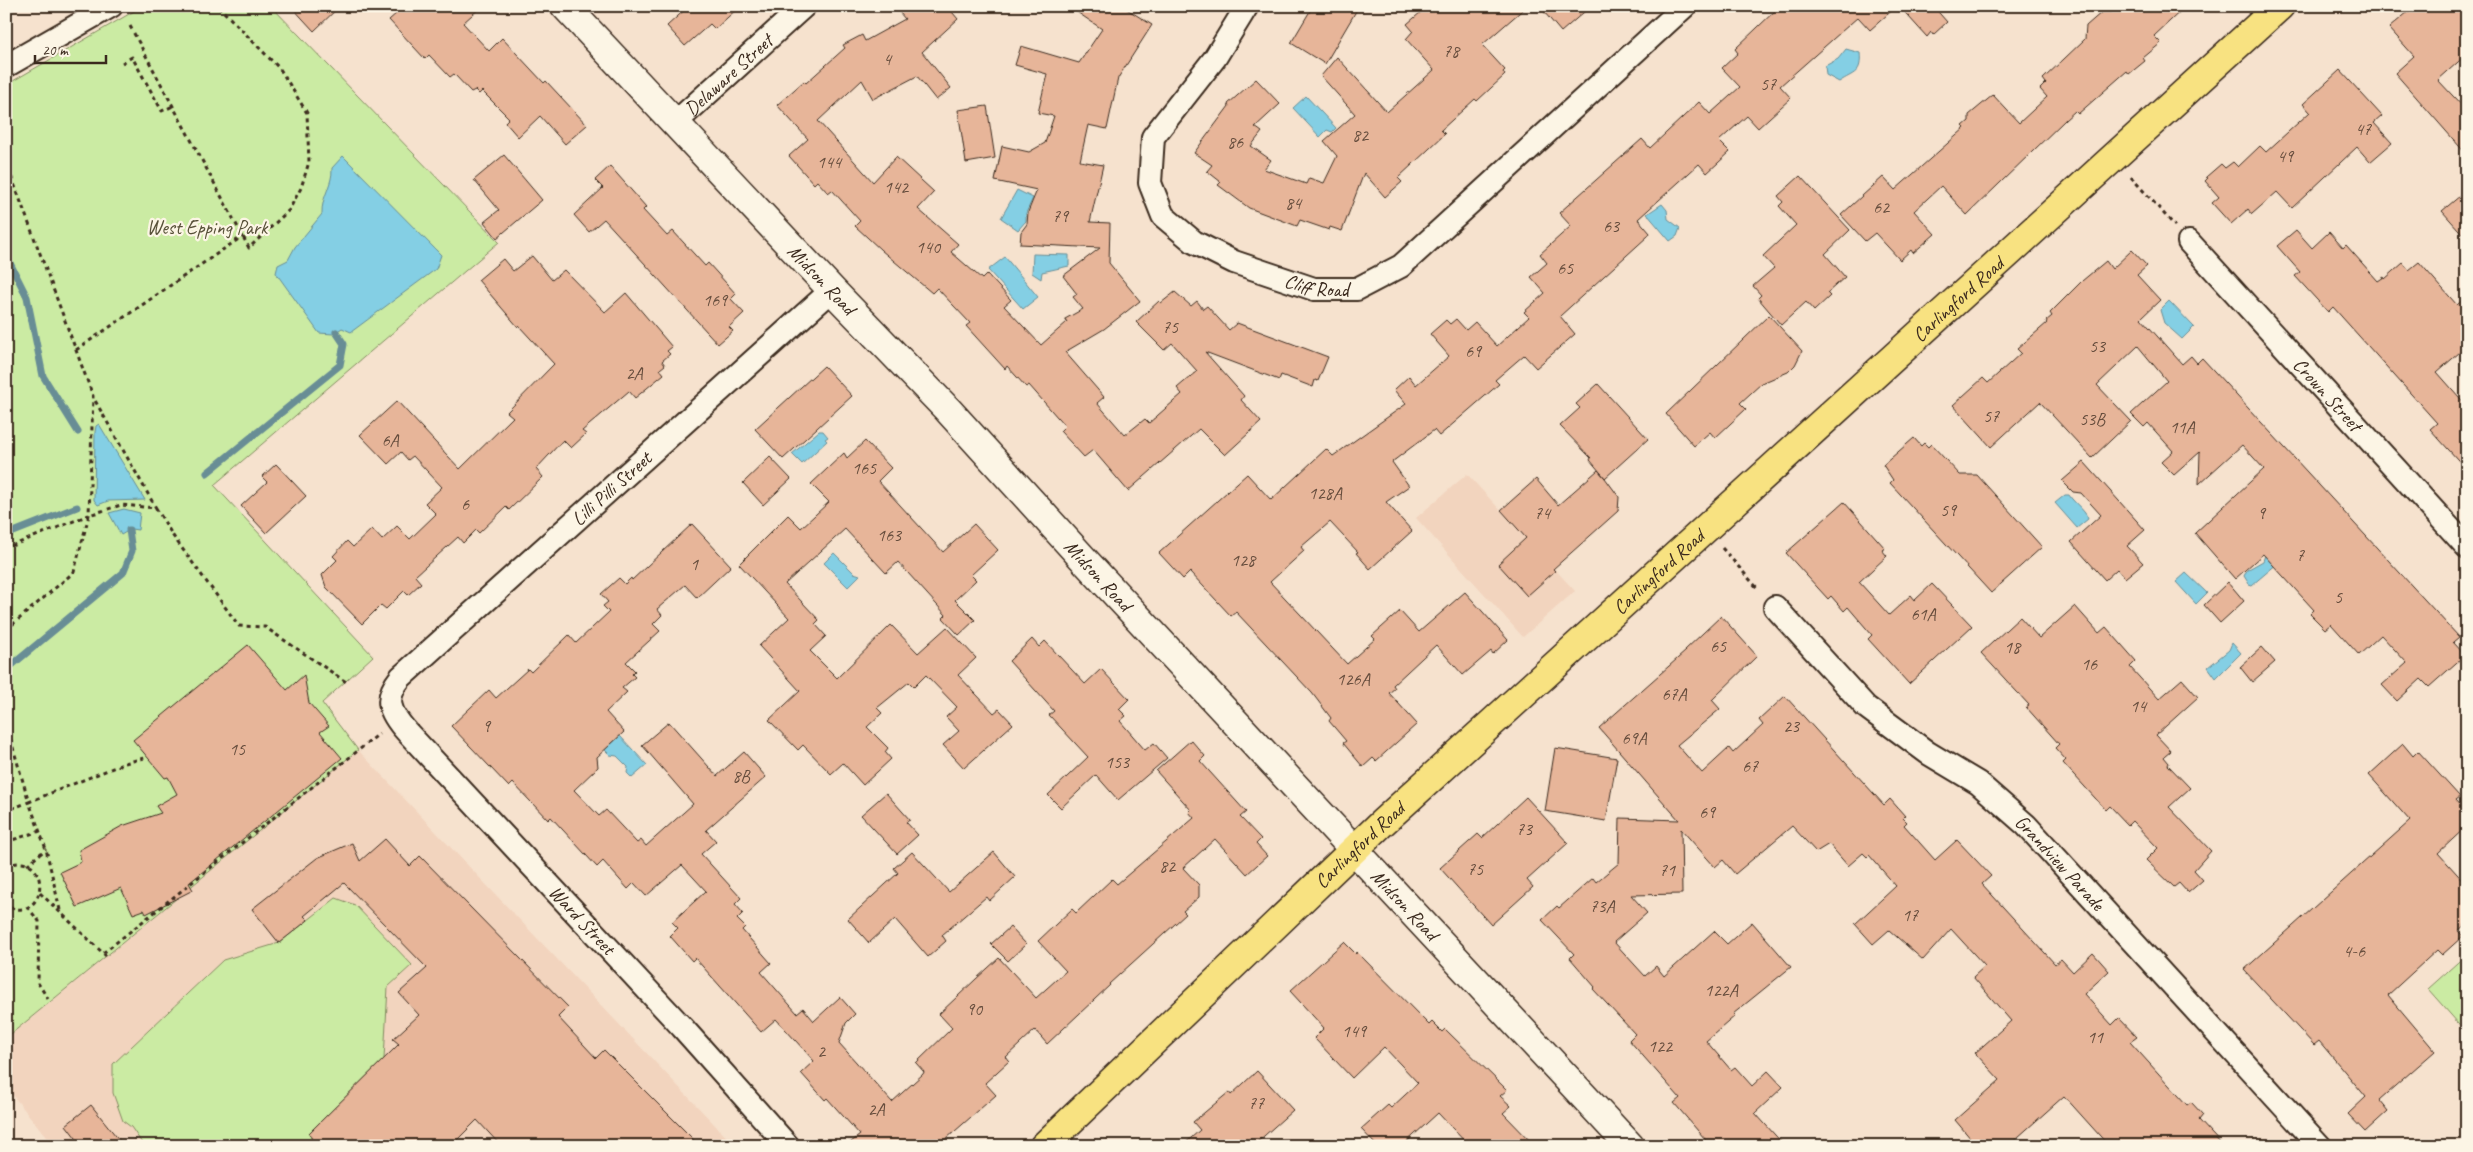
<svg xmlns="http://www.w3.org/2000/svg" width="2473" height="1152" font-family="Caveat,sans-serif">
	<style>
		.built { fill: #f2d4be }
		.green { fill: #cbeba3; stroke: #838a60 }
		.water { fill: #84cfe4; stroke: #678d95 }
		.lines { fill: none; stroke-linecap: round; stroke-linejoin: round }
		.stream { stroke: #678d95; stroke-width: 7 }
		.building { fill: #e7b599; stroke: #3b2a1e }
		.minor-casing { stroke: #3b2a1e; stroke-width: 26 }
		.tertiary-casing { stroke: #3b2a1e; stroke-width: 31 }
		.primary-casing { stroke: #3b2a1e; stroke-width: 31 }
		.path { stroke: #3b2a1e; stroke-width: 3; stroke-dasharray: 4 4; stroke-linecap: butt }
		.minor { stroke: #fcf5e5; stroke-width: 22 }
		.tertiary { stroke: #fcf5e5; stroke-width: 28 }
		.primary { stroke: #f8e281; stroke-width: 28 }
		.labels { text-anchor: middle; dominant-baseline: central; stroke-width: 4.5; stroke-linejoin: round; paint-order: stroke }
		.number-label { font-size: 18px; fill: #664d3d }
		.street-label { font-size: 20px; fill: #3b2a1e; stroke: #fcf5e5 }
		.park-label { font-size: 20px; fill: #585139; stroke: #fcf5e5 }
	</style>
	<rect width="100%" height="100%" fill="#f6e2ce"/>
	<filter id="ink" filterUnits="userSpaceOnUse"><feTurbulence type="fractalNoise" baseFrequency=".02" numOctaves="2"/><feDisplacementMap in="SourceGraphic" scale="10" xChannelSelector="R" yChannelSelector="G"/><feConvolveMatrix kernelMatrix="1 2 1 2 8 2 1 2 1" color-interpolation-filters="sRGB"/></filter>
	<g filter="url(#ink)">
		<!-- built -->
		<path class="built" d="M1467,474l108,117 -52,46 -107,-119z
			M358,750l377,396h-681l-48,-59v-49z"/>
		<!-- green -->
		<path class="green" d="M143,6h128l228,236 -285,243 159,171 -51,47 36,47 -352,288v-953z
			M336,898l19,7 57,60 -24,22 -4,72 -75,74 6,13h-171l-13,-19 -8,-6 -10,-28v-29l110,-104 56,-17z
			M2467,954v77l-1,1 -38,-43z"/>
		<!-- water -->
		<path class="water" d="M1846,49l14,4c2,21 -6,19 -21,29l-13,-7 -1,-9 13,-7z
			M1306,96l30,32 -4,4 -5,-2 -7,7 -27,-29z
			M343,156l98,99 -5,14 -85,63 -9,-4 -9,6 -14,-1 -43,-60 2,-8 10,-5 7,-13 27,-33c-1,-17 11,-29 10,-46z
			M1017,190l16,8 -7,15v8l-8,9 -17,-12z
			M1662,204l5,6 1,9 12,9 -3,8 -7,5 -23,-27z
			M1033,254l36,1v11l-27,6 -1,7 -9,-6z
			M1005,257l33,40 -15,12 -35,-39z
			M2169,301l25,26 -12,12 -18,-16 -4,-13z
			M99,424l46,76 -37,1 -10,4 -4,-5 1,-68 1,-6z
			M819,431h4l5,6 -3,2 2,2 -25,23 -10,-10z
			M2065,495h4c5,8 17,16 19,24l-11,9 -22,-25z
			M124,509l16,4 -2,17 -7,-1 -10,6 -12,-22z
			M834,553l20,20 6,2 -12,12 -24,-24z
			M2265,555l13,8 -26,22 -3,-1 -5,-8 3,-6 16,-9z
			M2186,573l21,20 -11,11 -20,-22z
			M2232,643l9,10 -25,25 -8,-11 21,-17z
			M620,736l27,29 -15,13 -5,-5 1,-6 -11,-11 -7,-1 -5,-5z"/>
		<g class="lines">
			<!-- stream -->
			<path class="stream" d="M6,255l21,42 16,79 35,56
				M207,473l133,-108 4,-21 -8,-12
				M6,535l71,-28
				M6,670l117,-97 9,-22 -3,-21"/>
		</g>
		<!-- building -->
		<path class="building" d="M291,6h49l-26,25z
			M405,6h77l-19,17 26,28 13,-13 42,45 2,-2 41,44 -22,19 -25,-28 -22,21 -13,-15 4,-4 -27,-27 -3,3 -4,-4 -4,2 -17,-18 -4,3 -21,-22 -4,4 -36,-39z
			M689,6h51l-25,23 -5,-5 -25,22 -18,-20z
			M894,6h53l11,13 -36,33 29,36 -15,12 -19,-24 -44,23 -11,-19 -44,41 55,61 23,-25 38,35 -16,17 40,35 -7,8 31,27 5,-5 24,26 -7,6 37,39 26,-23 -2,-3 18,-10 -10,-12 4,-3 -14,-18 37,-28 -80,-4 1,-12 6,-8 1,-12 9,-22 -42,-9 7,-35 27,6 16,-9 9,-27 -16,-3 9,-39 -32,-9 6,-19 58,17 23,-34 -34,-23h54l30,19 -34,53 -11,51 -19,-4 -8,36 23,4 -13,57 20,1 -1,40 31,38 -36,28 -39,23 39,45 -7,6 28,32 20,-16 4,4 33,-29 -5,-6 20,-17 -25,-28 -8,7 -28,-28 23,-21 2,2 14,-11 16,14 6,-5 6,8 4,-3 22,24 8,-7 91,34 -10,24 -3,-1 -2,7 -32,-12 -2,5 -74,-28 39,44 -3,4 20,22 -36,33 -26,-26 -71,62 -35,-41 -9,7 -24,-26 5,-5 -36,-41 -3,2 -19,-21 -2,3 -39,-43 4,-3 -33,-35 -5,5 -51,-43 -26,-24 5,-5 -28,-31 -4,3 -11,-12 -3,3 -25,-28 19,-17 -31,-34 27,-24 2,2 39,-35 -2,-3 19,-10 3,6 40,-22z
			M1313,6h46l-34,58 -34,-21z
			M1428,6h99l-45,39 23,25 -2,2 2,3 -28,26 -2,-2 -34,31 4,4 -47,44 4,4 -17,15 -21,-24 -22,58 -12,-4 -1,3 -29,-10 -3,6 -48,-18 -31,-23 3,-3 -14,-11 5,-6 -18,-12 35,-47 -1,-2 28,-25 24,25 -25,23 7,5 -11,14 20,14 -7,9 42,15 3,-6 15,5 13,-27 -13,-15 31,-27 -34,-38 16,-19 50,55 47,-42 -28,-31 7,-8 -6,-7z
			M1539,6h52l-30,26z
			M1780,6h117l-27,24 -12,-13 -78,69 11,12 -33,30 -11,-12 -28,25 11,11 -23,21 -8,-9 -61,55 12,14 -2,3 -88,80 15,18 -39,34 -12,-13 -29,25 4,4 -60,52 -5,-6 -42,32 17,24 -23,16 26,29 -42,38 -14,-16 2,-1 -28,-30 -29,25 3,4 -34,31 77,82 28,-25 -3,-3 28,-25 19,21 46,-40 43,48 -15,14 -2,-3 -28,24 -27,-30 -43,40 2,3 -6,5 28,31 -41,37 -3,-3 -10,9 -20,-24 3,-2 -17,-20 2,-3 -19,-25 -76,-81 -5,4 -41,-44 -7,7 -24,-26 88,-79 24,26 55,-51 7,7 73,-52 -12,-14 15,-14 7,9 33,-29 -19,-22 16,-14 4,4 6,-5 10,11 9,-8 22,24 32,-29 -5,-5 21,-19 -14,-16 16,-14 -7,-9 31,-28 -12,-13 83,-74 8,9 49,-46 11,12 30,-27 -18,-19 16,-15 -3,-4z
			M1899,6h34l14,16 -14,13 -2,-3 -4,5z
			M2118,6h68l-32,30 7,7 -18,15 2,3 -16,13 -2,-3 -49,43 -3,-3 -10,9 -98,95 -26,-29 -27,25 21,23 -22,19 -2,-3 -11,10 -25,-27 -10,8 -24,-26 42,-38 12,13 70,-62 -2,-2 6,-5v-6l24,-20 26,28 28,-26 -7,-8 6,-6 -3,-4 42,-40 1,-13 16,-14h10z
			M2415,6h52v48l-29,26 29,31v44l-72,-82 19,-17 -25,-28z
			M2340,70l42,46 -8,7 18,20 -22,19 -13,-15 -65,61 -15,-16 -25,22 -4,-5 -17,15 -19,-21 7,-6 -14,-16 3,-3 -2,-1 15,-13 4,4 8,-6 5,5 22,-21 6,6 44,-40 -7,-8z
			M987,106l8,52 -29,5 -8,-53z
			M504,155l38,45 -45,38 -13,-16 15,-12 -25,-30z
			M610,166l36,41 -3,3 24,26 6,-5 32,35 3,-3 28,31 -5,5 13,14 -15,14 4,4 -15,13 -114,-125 -15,13 -15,-17 29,-27 -8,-8z
			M1800,176l50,54 -25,24 20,23 -18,16 3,3 -16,15 -8,-9 -25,23 -23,-27 3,-3 -8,-9 21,-18 -11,-12 33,-31 -17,-19 4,-4 -5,-6z
			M2467,190v49l-25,-28z
			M2296,230l16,18 17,-16 14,16 3,-3 32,36 6,-4 1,2 18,-16 6,7 10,-8 38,43 10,-9v50l-30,26 30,34v64l-37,-41 7,-6 -104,-116 -5,5 -33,-36 5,-4 -23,-26z
			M2132,250l15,16 -10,9 23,25 -19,18 41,46 9,-8 6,7 5,-5 257,279 -6,5 12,13 -36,32 -8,-8 -24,22 -15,-16 25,-22 -26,-28 -22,20 -28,-31 -6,5 -15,-15 4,-4 -51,-56 -28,25 -40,-46 69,-64 -22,-24 -43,39 1,-32 -26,23 -13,-13 12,-11 -25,-28 -4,4 -13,-13 36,-33 -29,-35 -41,39 34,36 -39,37 -52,-56 -49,45 -38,-42 30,-27 5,5 33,-30 -4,-4 30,-26 -1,-2 6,-5 -2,-3 32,-32 24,-20 6,8z
			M532,256l20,24 12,-10 41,42 21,-19 46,54 -5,4 3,3 -8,7 3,4 -5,4 4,5 -29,24 -6,-7 -47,40 4,3 -15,14 -8,-8 -27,29 7,8 -34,33 -3,-3 -27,26 -3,-3 -13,13 -5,-6 -43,39 6,7 -13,12 -4,-4 -18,18 -5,-4 -19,19 -36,-37 -4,-12 15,-15 -4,-4 14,-15 6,6 19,-18 10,11 15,-14 13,13 26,-25 -11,-11 17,-16 -29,-31 -5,4 -7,-8 -13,12 -28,-29 37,-34 63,68 53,-52 -6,-5 47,-48 -35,-38 -1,1 -40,-47 25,-21 10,12z
			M1769,315l33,36 -7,14 -7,7 -26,11 -22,20 6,6 -31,29 -5,-6 -16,14 -28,-32z
			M824,366l28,30 -69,63 -28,-30z
			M1598,384l50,55 -43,39 14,19 -1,14 -65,58 2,2 -28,25 -29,-32 28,-26 -25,-28 35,-31 22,26 40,-35 7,8 -15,-18 1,-2 -31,-32 20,-18 -4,-4z
			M1914,438l7,8 3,-3 4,4 3,-3 29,31h17l65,72 -51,46 -101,-110 3,-3 -10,-15z
			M865,441l26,27 -13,13 65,71 31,-28 24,26 -27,25 5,5 -21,20 20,20 -16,15 -16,-17 3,-3 -48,-53 -12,11 -41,-44 -60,55 34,36 -4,4 11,12 -16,15 27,27 54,-53 27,28 29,-26 29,31 -18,17 36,38 5,-4 14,15 -49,44 -21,-23 16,-14 -13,-14 11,-10 -31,-32 -12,12 -5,-5 -32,26 5,5 -15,14 21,21 -3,4 6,7 -28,26 -20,-22 -12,11 -28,-29 -5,5 -29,-30 31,-29 -41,-45 30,-28 -50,-54 49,-49 13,13 28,-26 -18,-18 33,-31 3,5z
			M770,457l21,22 -28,26 -20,-22z
			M2084,462l61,68 -18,16 16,17 -18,15 -8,-9 -12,11 -34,-38 30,-27 -20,-22 -8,-1 -11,-11z
			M276,464l30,32 -40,37 -25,-27 26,-24 -5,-5z
			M1844,502l41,46 -3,2 5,6 -28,26 30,33 22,-20 4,5 17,-16 40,42 -63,58 -41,-45 4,-4 -24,-28 -4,4 -13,-15 -3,3 -42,-46z
			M692,524l39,42 -34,32 -12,-13 -28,24 5,6 -9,9 7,7 -34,31 9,9 -3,3 3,3 -13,11 5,4 -21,20 18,20 -27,25 1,10 -24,23 25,26 7,-6 31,33 4,-3 5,6 47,-42 -51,-59 27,-23 48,54 27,-24 22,25 -60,53 10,11 -15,13 40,44 -6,6 8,9 -6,6 8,8 -3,3 29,33 -10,9 36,41 6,-5 11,13 26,-24 15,17 -9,9 -7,20 53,59 31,-28 1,-2 -8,-9 36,-35 -13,-14 37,-35 23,-21 37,40 30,-27 -28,-30 34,-32 4,4 36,-34 5,5 77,-66 -5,-6 2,-2 -35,-39 35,-31 14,16 -5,5 46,51 -6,5 21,22 -5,5 11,12 -20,18 -32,-35 -32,29 16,17v12l-16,14 3,3 -77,70 1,1 -63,59 -12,-14 -29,27 3,4 -24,22 11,12 -58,51h-92l14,-11 -33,-37 -2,2 -24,-27 13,-12 -38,-42 -15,13 -66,-74 -3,3 -22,-25 8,-8 -6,-6 34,-31 -24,-26 -36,31 -12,-13 -6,6 -25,-28 -6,6 -46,-50 -3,3 -35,-37 -4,4 -58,-61 38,-36 7,8 32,-29 3,3 38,-37 7,8 33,-31 -6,-6 5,-4 -7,-8 18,-16 6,6 6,-6 1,2z
			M2228,582l16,19 -24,22 -16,-18z
			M2075,606l24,27 7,-6 30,34 -6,6 29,32 23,-20 16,18 -42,38 15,16 -7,6 5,6 -1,2 22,23 -21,19 42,44 -17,19 9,10 -15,13 -9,-10 -5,4 -28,-27 12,-12 -26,-27 -4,4 -18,-19 -4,4 -43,-47 3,-3 -11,-12 4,-4 -33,-37 3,-2 -48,-52 39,-36 19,21z
			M1721,616l36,40 -45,44 8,9 -43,36 25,28 27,-25 4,5 30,-28 -4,-5 26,-24 99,109 6,-6 15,17 -2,2 4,4 -3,3 31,35 22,-20 34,36 -9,8 73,80 6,-5 12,13 20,-19 16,18 -25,23 28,31 7,-7 18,19 -7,5 57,63 4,-3 12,13 -4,5 24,26h-114l-45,-50 -56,50h-31l-22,-26 45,-40 -25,-27 36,-32 -38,-44 12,-11 -34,-37 -28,31 -34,-30 -16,14 -18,-20 41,-38 -27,-31 -2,2 -4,-4 -15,13 -19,-22 -13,8 -24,-26 -57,48 -12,-14 -8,7 -34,-38 1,65 -51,1 16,18 -33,29 31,34 11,-10 8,10 50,-45 13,13 25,-22 39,45 -58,47 2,2 -29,25 25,29 4,-3 17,19 16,-15 15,16 -28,26 30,33h-74l-37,-43 6,-5 -51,-58 6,-6 -42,-45 2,-2 -25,-29 4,-4 -32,-34 15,-14 2,2 34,-30 3,4 23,-19 1,-45 59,2 -80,-92 87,-77 -1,-1z
			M1032,639l7,8 6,-6 40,43 16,-15 28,30 -10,10 7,7 -6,5 25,29 9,-7 13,15 -49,42 -22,-25 -35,33 -13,-13 40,-38 -39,-42 5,-4 -45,-50z
			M248,645l39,45 17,-15 5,28 20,23 -9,6 22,26 -153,125 4,7 -47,24 -2,-4 -11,4 -12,-26 -44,19 -17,-35 21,-10 -2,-12 43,-24 39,-13 -5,-7 21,-12 -9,-17 -3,1 -32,-38z
			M2262,647l13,15 -23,20 -12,-15z
			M2403,744l10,12 5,-5 42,46 -4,3 11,12v14l-29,27 29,32v38l-9,8 5,5 -21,19 -5,-5 -49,45 47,56 -56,49 9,11 -23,21 -17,-18 18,-17 -47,-56 -5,4 -70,-75 166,-149 -41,-46z
			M1555,748l62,10 -11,63 -61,-10z
			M886,793l24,27 -4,2 12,13 -21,19 -36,-39z
			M1526,797l42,46 -41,37 6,7 -42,38 -51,-57 38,-34 4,4z
			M385,839l25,27 10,-10 148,151 -10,10 38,41 8,-8 96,96h-199l-24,-26 -26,26h-136l-6,-13 90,-89 -6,-5 26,-24 -20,-22 28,-25 -83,-85 -40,33 4,4 -29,23 -27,-34 65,-51 35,-15 8,18z
			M912,852l37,40 45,-40 21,25 -26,24 -3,-4 -44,38 4,6 -18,16 -33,-38 -26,24 -21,-24 50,-46 -4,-5z
			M1010,927l16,17 -18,17 -17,-17z
			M1344,942l12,12 1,-2 72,73 3,-3 10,10 3,-3 62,61 -7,6 11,10 -8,7 32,33h-66l-31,-33 -36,33h-25l-16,-17 27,-24 3,3 27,-25 -34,-36 -32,31 -38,-40 10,-10 -34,-37z
			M1257,1071l36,39 -38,34 -5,-5 -8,7h-60l18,-16 -7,-8 36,-30 2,3z
			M91,1105l33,41h-42l-16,-21z"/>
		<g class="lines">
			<!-- minor casing -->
			<g class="minor-casing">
				<g id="minor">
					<path id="s1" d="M1247,6l-32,52 -62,79 -3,46 13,33 31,26 40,20 80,27h43l44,-23 284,-260"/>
					<path d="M6,66l105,-60"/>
					<path id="s2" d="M675,123l129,-117"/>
					<path id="s3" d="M2189,242l278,305"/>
					<path id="s4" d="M1775,607l91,100 62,46 50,30 48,42 294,321"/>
					<path id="s5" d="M788,1146l-106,-119 -275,-295c-18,-20 -24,-33 -6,-55l431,-387"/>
				</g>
			</g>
			<!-- tertiary casing -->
			<g class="tertiary-casing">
				<g id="tertiary">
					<path id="s6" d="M565,6l267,284 116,120 139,153 543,583"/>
				</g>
			</g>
			<!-- primary casing -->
			<g class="primary-casing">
				<g id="primary">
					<path id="s7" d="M1044,1146l338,-323 898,-817"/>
				</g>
			</g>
			<!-- path -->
			<path class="path" d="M130,26l119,222 40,-38 12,-22 8,-26 -2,-49 -27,-44 -62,-63
				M122,63l10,-6 30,54 11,-5
				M6,162l87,234 -4,119 -83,33
				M2131,177l44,49
				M76,350l167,-114
				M156,508l17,28 66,90 26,1 81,55
				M1722,548l37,42
				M6,630l68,-58 15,-57 32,-10 35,3 -63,-111
				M6,724l23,78 -23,9
				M6,842l34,-11
				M27,865l19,-16
				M6,866c47,-19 43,60 0,40
				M40,893l66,63
				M27,907l12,14 -1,62 10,16
				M60,910l-14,-61 -17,-47 96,-39 23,-6
				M103,953l276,-219"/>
			<!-- minor -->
			<use href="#minor" class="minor"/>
			<!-- tertiary -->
			<use href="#tertiary" class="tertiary"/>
			<!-- primary -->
			<use href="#primary" class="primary"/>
		</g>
	</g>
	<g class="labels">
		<!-- number labels -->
		<g class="number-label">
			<text x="1451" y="51">78</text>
			<text x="887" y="59">4</text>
			<text x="1768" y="84">57</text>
			<text x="2363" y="129">47</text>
			<text x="1360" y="135">82</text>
			<text x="1235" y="142">86</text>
			<text x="2285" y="156">49</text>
			<text x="829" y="162">144</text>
			<text x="896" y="187">142</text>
			<text x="1293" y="203">84</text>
			<text x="1881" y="207">62</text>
			<text x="1060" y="216">79</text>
			<text x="1611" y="226">63</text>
			<text x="928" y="247">140</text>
			<text x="1565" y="268">65</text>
			<text x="715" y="300">169</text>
			<text x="1170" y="327">75</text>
			<text x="2097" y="346">53</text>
			<text x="1473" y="351">69</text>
			<text x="634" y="373">2A</text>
			<text x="1991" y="416">57</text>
			<text x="2092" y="419">53B</text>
			<text x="2182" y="427">11A</text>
			<text x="390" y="440">6A</text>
			<text x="864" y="468">165</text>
			<text x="1325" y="493">128A</text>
			<text x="465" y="504">6</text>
			<text x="1948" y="510">59</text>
			<text x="1542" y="513">74</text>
			<text x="2261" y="513">9</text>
			<text x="889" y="535">163</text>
			<text x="2300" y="555">7</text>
			<text x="1243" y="560">128</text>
			<text x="694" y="564">1</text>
			<text x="2338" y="597">5</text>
			<text x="1923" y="614">61A</text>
			<text x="1718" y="646">65</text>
			<text x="2012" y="647">18</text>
			<text x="2089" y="664">16</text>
			<text x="1353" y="679">126A</text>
			<text x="1674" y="694">67A</text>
			<text x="2138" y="706">14</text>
			<text x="486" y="726">9</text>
			<text x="1791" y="726">23</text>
			<text x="1634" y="738">69A</text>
			<text x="237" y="749">15</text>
			<text x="1117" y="762">153</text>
			<text x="1750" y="766">67</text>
			<text x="741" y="776">8B</text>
			<text x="1707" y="812">69</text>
			<text x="1524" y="829">73</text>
			<text x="1167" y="866">82</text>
			<text x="1475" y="869">75</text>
			<text x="1667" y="870">71</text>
			<text x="1602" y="906">73A</text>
			<text x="1910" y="915">17</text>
			<text x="2354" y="951">4-6</text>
			<text x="1721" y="990">122A</text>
			<text x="974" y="1009">90</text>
			<text x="1354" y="1031">149</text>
			<text x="2095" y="1037">11</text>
			<text x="1660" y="1046">122</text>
			<text x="821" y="1051">2</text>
			<text x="1256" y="1103">77</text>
			<text x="876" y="1109">2A</text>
		</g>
		<!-- street labels -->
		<g class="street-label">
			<text stroke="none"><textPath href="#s2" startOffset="72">Delaware Street</textPath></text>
			<text stroke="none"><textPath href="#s6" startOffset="375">Midson Road</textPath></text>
			<text stroke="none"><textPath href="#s1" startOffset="415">Cliff Road</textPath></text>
			<text stroke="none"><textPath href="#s7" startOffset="1246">Carlingford Road</textPath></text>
			<text stroke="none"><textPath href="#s3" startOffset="206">Crown Street</textPath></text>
			<text stroke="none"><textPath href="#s5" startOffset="908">Lilli Pilli Street</textPath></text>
			<text stroke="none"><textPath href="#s7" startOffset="841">Carlingford Road</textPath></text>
			<text stroke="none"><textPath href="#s6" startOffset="780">Midson Road</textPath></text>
			<text stroke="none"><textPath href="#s7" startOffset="436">Carlingford Road</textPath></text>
			<text stroke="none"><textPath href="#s4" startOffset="385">Grandview Parade</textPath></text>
			<text stroke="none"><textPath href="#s6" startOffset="1230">Midson Road</textPath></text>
			<text transform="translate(582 920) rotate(47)">Ward Street</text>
		</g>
		<!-- park labels -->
		<g class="park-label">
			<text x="207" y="227">West Epping Park</text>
		</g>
	</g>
	<!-- margin -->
	<rect width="2473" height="1152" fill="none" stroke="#fcf5e5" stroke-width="25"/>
	<rect x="12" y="12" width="2448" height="1127" fill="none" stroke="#3b2a1e" stroke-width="2" filter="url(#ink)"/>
	<!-- scale -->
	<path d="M35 55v8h71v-8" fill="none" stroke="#3b2a1e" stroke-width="2.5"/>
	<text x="42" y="55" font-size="15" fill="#3b2a1e" stroke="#fcf5e5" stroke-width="4" paint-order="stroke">20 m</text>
</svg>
